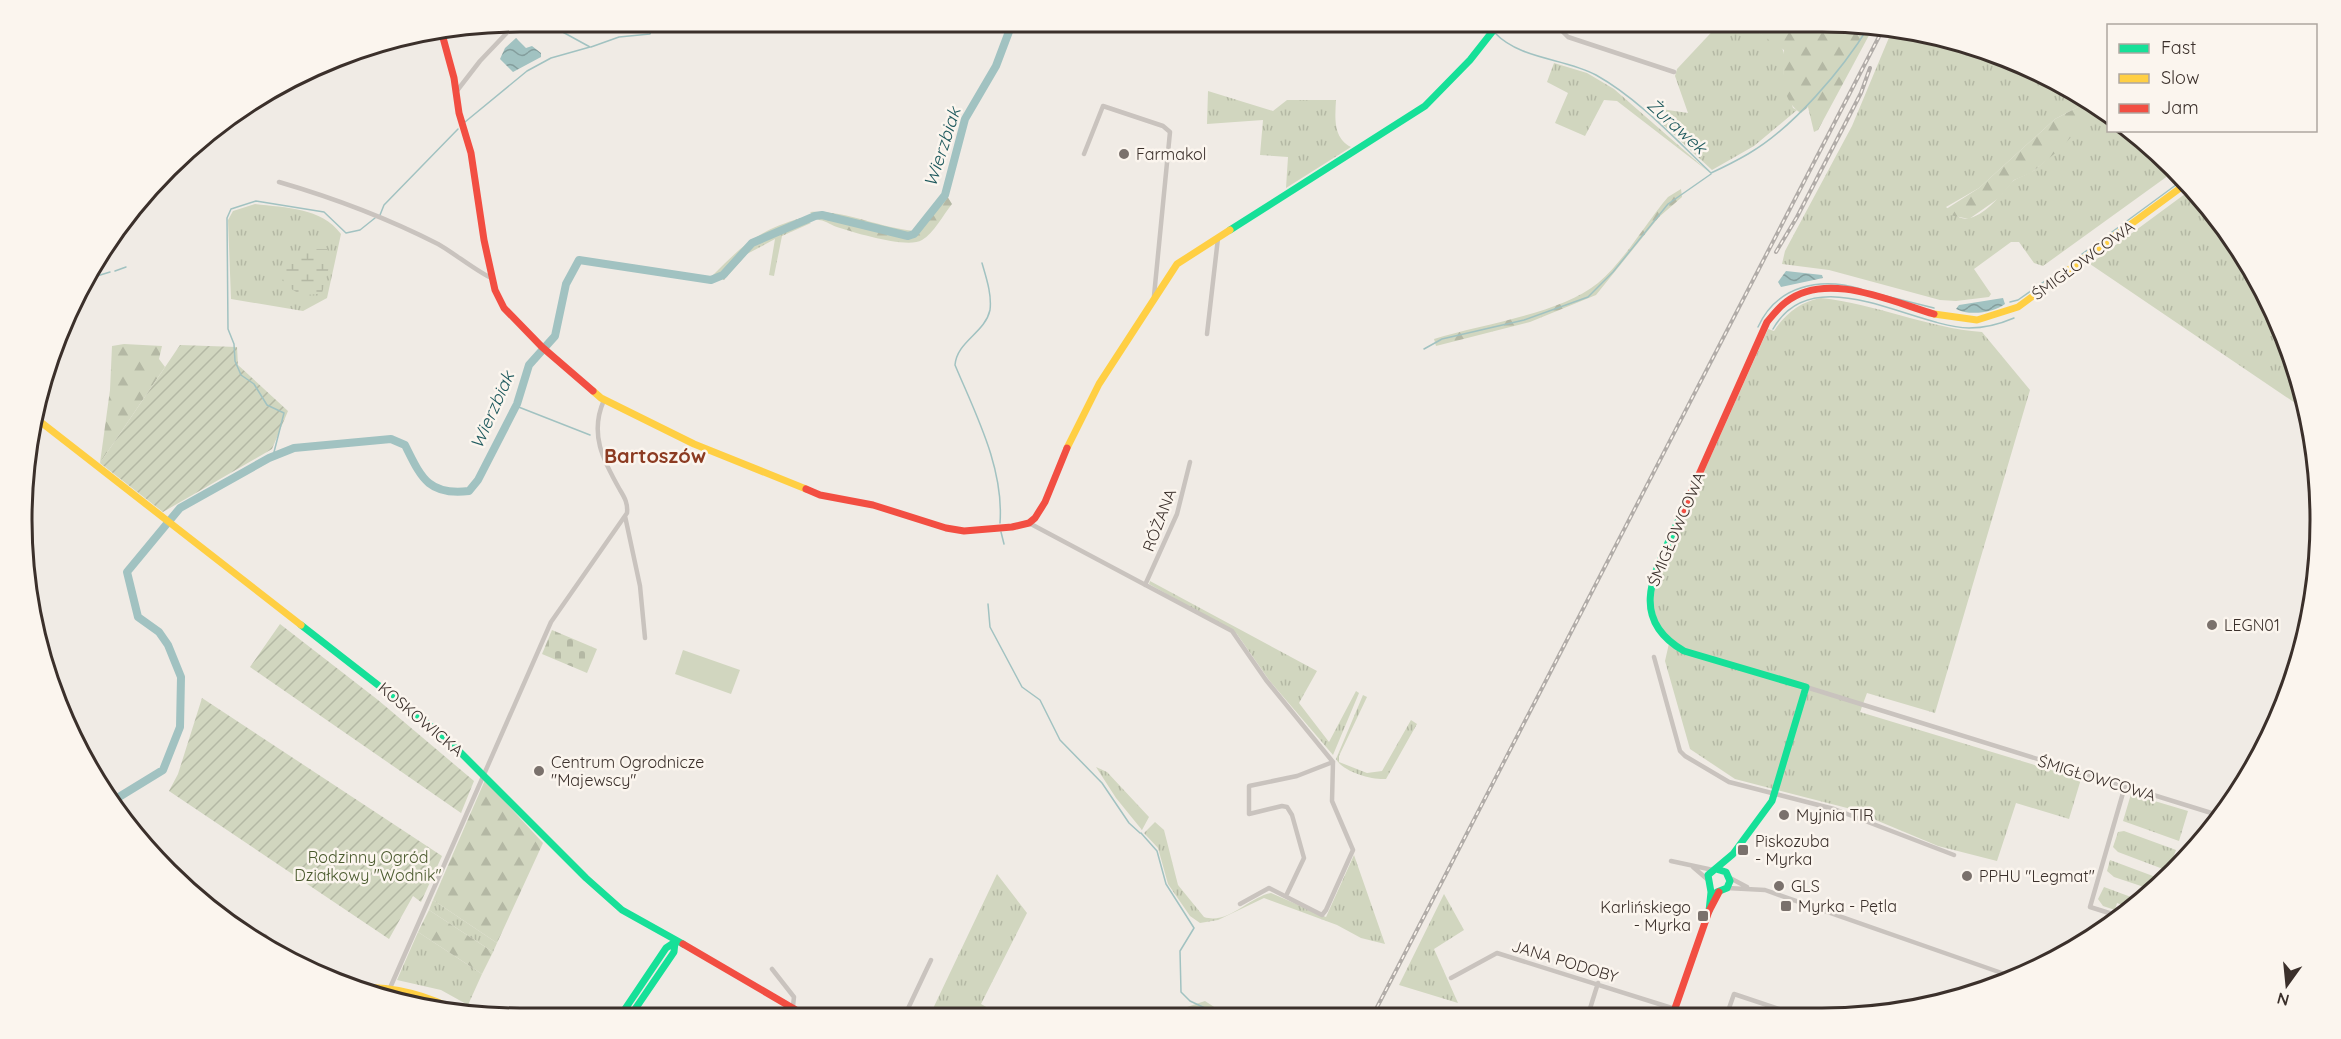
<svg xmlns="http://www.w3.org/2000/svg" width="2341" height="1039" font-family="Quicksand,sans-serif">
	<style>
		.grass { fill: url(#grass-tufts) }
		.forest { fill: url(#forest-firs) }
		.wetland { fill: url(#wetland-marsh) }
		.cemetery { fill: url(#cemetery-stones) }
		.park { fill: #d1d6bf }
		.garden { fill: url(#garden-furrows) }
		.water { fill: url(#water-waves) }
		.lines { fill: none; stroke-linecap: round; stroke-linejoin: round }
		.stream { stroke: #a1c2c1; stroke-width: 1.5 }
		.river { stroke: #a1c2c1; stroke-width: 8 }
		.street { stroke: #c9c3be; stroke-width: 4.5 }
		.fast { stroke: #16e098; stroke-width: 7 }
		.slow { stroke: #ffcf43; stroke-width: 7 }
		.jam { stroke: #f24e42; stroke-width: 7 }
		.rail-casing { stroke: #b1aca8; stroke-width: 4 }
		.rail { stroke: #fbf5ee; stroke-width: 1.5; stroke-dasharray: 4.5; stroke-linecap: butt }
		.poi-dot { fill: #7a716c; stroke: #fbf5ee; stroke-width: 2 }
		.labels { text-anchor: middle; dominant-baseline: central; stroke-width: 5; stroke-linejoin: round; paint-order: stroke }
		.poi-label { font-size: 16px; fill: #3b302b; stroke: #fbf5ee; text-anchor: start }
		.street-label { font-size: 16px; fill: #3b302b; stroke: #fbf5ee }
		.park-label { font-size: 16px; fill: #4a5a2e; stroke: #fbf5ee }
		.water-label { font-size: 18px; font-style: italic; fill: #1f5a5e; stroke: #fbf5ee }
		.quarter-label { font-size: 20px; font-weight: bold; fill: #8c3b22; stroke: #fbf5ee }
		.rim { fill: none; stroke: #3b302b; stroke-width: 3 }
	</style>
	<defs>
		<pattern id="grass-tufts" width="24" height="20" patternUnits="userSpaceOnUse" patternTransform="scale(1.5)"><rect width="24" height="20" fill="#d1d6bf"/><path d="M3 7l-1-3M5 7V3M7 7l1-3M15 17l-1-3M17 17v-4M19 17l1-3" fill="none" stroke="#b4b8a4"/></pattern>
		<pattern id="forest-firs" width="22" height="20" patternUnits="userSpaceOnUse" patternTransform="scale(1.5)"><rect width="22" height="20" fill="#d1d6bf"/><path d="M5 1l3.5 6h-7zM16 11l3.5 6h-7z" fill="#b4b8a4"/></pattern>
		<pattern id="wetland-marsh" width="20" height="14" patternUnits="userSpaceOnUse" patternTransform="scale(1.5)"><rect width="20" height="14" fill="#d1d6bf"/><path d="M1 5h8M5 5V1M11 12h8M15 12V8" fill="none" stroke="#b4b8a4"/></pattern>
		<pattern id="cemetery-stones" width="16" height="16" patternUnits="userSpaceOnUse" patternTransform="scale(1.5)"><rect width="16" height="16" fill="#d1d6bf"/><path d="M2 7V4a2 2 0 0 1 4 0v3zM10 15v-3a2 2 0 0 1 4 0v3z" fill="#b4b8a4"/></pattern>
		<pattern id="garden-furrows" width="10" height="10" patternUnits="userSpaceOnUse" patternTransform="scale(1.5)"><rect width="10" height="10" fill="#d1d6bf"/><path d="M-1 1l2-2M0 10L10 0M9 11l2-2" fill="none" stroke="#b4b8a4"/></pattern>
		<pattern id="water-waves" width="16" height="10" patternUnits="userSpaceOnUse" patternTransform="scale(1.5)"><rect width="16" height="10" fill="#a1c2c1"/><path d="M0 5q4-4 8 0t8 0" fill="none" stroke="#849e9d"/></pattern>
	</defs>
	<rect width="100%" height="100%" fill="#f0ebe5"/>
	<!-- grass -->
	<path class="grass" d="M1722,21h26c7,16 23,14 33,26 6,7 2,19 3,28 1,11 6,22 9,33l4,2 -43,36 -42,24 -55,-51 4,-10 27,4 -13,-37 2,-7z
		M1893,28c66,7 136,34 192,70l-5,8 -25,13 -76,69 -33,19c7,6 13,14 24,11 18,-5 30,-23 42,-36 7,-6 17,-7 24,-13 23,-20 42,-42 64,-63l8,7v17l21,1 47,39 -133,96 -9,-3 -15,-21h-8l-37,27 17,25 -2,3 -33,4 -16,-1 -111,-30 -47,-6 3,-13 67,-125z
		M1554,63l33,10 27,16 95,83 -92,-71 -13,-1 -19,36 -30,-13 13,-30 -21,-11z
		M1208,91l65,20 14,-11h49c-1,18 -3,38 15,47l-65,41 2,-31 -28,-2 3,-35 -56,4z
		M2189,191l7,3 40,48 46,86 25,83 -217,-147z
		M255,204c31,4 66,3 86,30l-14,64 -24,13 -72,-12 -3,-79 5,-9z
		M801,218l10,5 -29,13 -8,40 -5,-1 6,-36 -28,15 -23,26 -11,-5c30,-30 46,-45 88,-57z
		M1821,298c55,6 107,30 161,34l48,58 -95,323 -68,-20 -7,19 221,67 -12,40 -53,-16 -19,58 -59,-15 -91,-38 -112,-29 -45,-30 -25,-88 5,-22c-17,-18 -19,-35 -15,-58l113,-252 6,2c12,-18 26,-29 47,-33z
		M1150,581l167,90 -18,32 30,39 27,-51 3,2 -26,62 -64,-75 -32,-46 -88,-50z
		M1363,695l4,2 -28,59v6l28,11 15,-2 29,-51 6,4 -31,55c-14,1 -43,-7 -50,-20z
		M1096,767l11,5 42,45 -7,13 -26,-32z
		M2131,794l57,17 -9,30 -56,-20z
		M1155,822l9,8 14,55 26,32c24,8 45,-20 67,-24l55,24 28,-62 31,89 -24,-6 -24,-13 -73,-27 -46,22 -18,3 -10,-7 -22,-32 -10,-36 -14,-15z
		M2124,831l52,19 -6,16 -7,3 -45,-17 -5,-5 5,-15z
		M2110,860l51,19 -11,10 -36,-12 -7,-6z
		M997,874l30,39 -46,91 21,12 -73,1z
		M2104,887l27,10 -3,10 -11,-4 -2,7 -12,-4 -5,-7z
		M1444,894l20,36 -30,19 24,54 -59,-18z
		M433,900l64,43 -4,9 -64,-42z
		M418,932l64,42 -14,31 -27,-15 -44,-10z
		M1205,1001l23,15h-49l5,-8z"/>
	<!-- forest -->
	<path class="forest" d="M1748,21h74l52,5 -56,104 -4,2 -6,-25 -7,6c-22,-14 -17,-40 -17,-63l-33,-22z
		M2080,95l20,11 -41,44 -28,23 -17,7 -15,18 -30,21 -29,-6 39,-25 76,-69 25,-13 4,-8z
		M1681,189l1,8 -23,20 -63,78 -66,27 -94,24 -2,-7c48,-15 126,-25 164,-56 27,-23 47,-59 70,-86z
		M947,196l5,8c-9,11 -18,29 -30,36 -14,9 -66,-7 -82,-12 -9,-2 -12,-7 -21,-8l-9,-8c35,-2 69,16 105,19z
		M124,344l38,2 -3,13 6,8 -65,96 10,-73 2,-44z
		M485,780l58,63 -46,100 -64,-43z
		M429,910l64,42 -11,22 -64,-42z"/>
	<!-- wetland -->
	<path class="wetland" d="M310,249h17l4,11 -9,33c-19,4 -27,1 -40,-13l3,-14z"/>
	<!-- cemetery -->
	<path class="cemetery" d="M552,630l45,19 -10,24 -45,-19z"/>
	<!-- park -->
	<path class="park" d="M683,650l57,20 -9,24 -56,-20z"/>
	<!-- garden -->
	<path class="garden" d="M180,345l57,2 1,18 50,46 -16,38 -109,63 -63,-49z
		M280,624l98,76 96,81 -13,32 -211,-146z
		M202,698l240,158 -21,46 -8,-6 -24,43 -220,-148 9,-17z"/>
	<!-- water -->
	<path class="water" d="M516,38l10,10 6,-2 9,7v4l-28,15 -13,-13 5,-11z
		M1786,271l36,4 1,3 -42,9 -3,-5z
		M2003,298l2,6c-12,9 -36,12 -49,5l3,-4z"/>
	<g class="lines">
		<!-- stream -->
		<path class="stream" d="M541,21l2,2
			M1484,21l6,6
			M1495,33c26,27 70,25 101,42 43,24 80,65 115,98 13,-6 25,-12 37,-19 45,-26 95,-85 121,-128
			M591,47l28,-10 31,-3 4,-13
			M465,122l62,-51 24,-13 39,-11 -42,-23
			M380,215l4,-10 74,-76
			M2082,254l102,-75
			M982,263c4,14 10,31 8,47 -5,23 -33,31 -35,55 21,50 49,103 45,158
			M115,271l11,-4
			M84,280l26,-8
			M1874,293l60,15
			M2010,302l8,-2 44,-31
			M1758,327c19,-42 62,-50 103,-38
			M1773,329c40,-71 137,-3 196,-1 16,0 31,-4 45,-10
			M1424,349l18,-10 82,-19 64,-23 25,-25 55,-68 43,-30
			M516,406l74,29
			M273,456l11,-43 -17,-8 -13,-21 -13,-9 -6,-14 -1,-17 -6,-15 -1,-111 4,-9 25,-8 68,11 22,21 14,-3 15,-12
			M1001,532l3,12
			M988,604l2,23 32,60 18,13 20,40 42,43 27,40 11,10
			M1141,833l16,18 9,33 28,44 -14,23 1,41 9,9 32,15"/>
		<!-- river -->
		<path class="river" d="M114,800l49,-30 17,-43 1,-50 -13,-32 -9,-13 -21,-15 -11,-45 53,-64 89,-50 25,-10 97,-9 14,6c16,32 23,51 64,46l9,-11 39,-76 12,-39 26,-29 11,-52 13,-24 132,20 12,-5 29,-32 63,-27 7,-1 86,21 6,-2 31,-39 20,-76 31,-53 17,-45"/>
		<!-- street -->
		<path class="street" d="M1552,21l16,16 106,35
			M456,92l24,-31 38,-40
			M1084,154l19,-48 60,20 7,6 -16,164
			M279,182c55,16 108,36 159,62 13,7 45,32 54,34
			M1207,334l11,-96
			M625,516l15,70 5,52
			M1029,523l203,108 34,49 67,82
			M1145,585l32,-71 13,-52
			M1654,657l26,94 5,5 44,26 105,27 120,46
			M1806,687l415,129
			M1671,861l42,9
			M1693,867l14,12
			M1730,878l17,9
			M1727,888l38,2 251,88
			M1286,896l18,-38 -12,-43 -5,-8 -5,-1 -33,8v-28l48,-10 36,-14
			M1240,904l29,-16 53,27 4,-5 27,-60 -21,-49 1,-39
			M2122,917l-32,-10 35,-121
			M257,936h8l9,10
			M772,969l22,28 -1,9
			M1451,978l46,-25 178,56
			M386,997l165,-375 76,-109c1,-9 -2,-15 -7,-23 -17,-30 -31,-56 -16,-90
			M1727,1014l7,-20 48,16 -2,4
			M1588,1015l10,-32
			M904,1017l27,-57"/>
		<!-- fast -->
		<path class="fast" d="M1230,230l195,-124 45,-46 26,-33 9,-6
			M1680,517c-21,48 -57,99 4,134l122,36 -34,114 -39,53 -25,21 3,17 -2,19
			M301,625l145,113 140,140 36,32 61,34
			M1716,869l10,3 4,9 -3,7 -10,4
			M619,1018l47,-70 9,-6
			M629,1018l45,-66 1,-10"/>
		<!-- slow -->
		<path class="slow" d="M1934,314l43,6 41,-13 169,-124
			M593,391l8,7 93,46 112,45
			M33,416l268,209
			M1067,448l32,-64 78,-120 53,-34
			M351,987c38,-1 74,6 107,25"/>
		<!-- jam -->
		<path class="jam" d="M442,34l12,44 5,35 12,40 13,87 11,50 9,18 38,39 51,44
			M806,489l14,6 53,10 73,23 18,3 48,-4 17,-4 6,-5 10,-16 22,-54
			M1680,517l87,-195c6,-7 12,-15 19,-20 41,-32 106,0 148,12
			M683,944l125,73
			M1673,1014l36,-103 10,-19"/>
		<!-- rail casing -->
		<g class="rail-casing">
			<path id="rail" d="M1776,252l21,-35 64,-124 9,-25
				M1373,1015l511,-988"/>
		</g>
		<!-- rail -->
		<use href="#rail" class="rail"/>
	</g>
	<!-- markers -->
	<g class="poi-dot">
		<circle cx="1124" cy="154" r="6"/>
		<circle cx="2212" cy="625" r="6"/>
		<circle cx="539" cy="771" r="6"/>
		<circle cx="1784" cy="815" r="6"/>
		<rect x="1737" y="844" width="12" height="12" rx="3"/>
		<circle cx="1967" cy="876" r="6"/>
		<circle cx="1779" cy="886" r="6"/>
		<rect x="1780" y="900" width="12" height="12" rx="3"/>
		<rect x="1697" y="910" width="12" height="12" rx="3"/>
	</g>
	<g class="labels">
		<!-- poi labels -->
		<g class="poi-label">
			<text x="1136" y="154">Farmakol</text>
			<text x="2224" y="625">LEGN01</text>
			<text x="551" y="762">Centrum Ogrodnicze<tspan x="551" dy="18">"Majewscy"</tspan></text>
			<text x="1796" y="815">Myjnia TIR</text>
			<text x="1755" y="841">Piskozuba<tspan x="1755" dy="18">- Myrka</tspan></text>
			<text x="1979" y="876">PPHU "Legmat"</text>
			<text x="1791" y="886">GLS</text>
			<text x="1798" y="906">Myrka - Pętla</text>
			<text x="1691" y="907" text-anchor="end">Karlińskiego<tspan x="1691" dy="18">- Myrka</tspan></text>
		</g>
		<!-- street labels -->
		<g class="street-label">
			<text transform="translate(2083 260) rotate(-36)">ŚMIGŁOWCOWA</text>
			<text transform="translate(1159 520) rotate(-69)">RÓŻANA</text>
			<text transform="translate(1676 529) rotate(-67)">ŚMIGŁOWCOWA</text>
			<text transform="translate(421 719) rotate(40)">KOSKOWICKA</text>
			<text transform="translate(2097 778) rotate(17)">ŚMIGŁOWCOWA</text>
			<text transform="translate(1565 961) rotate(17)">JANA PODOBY</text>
		</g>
		<!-- park labels -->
		<g class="park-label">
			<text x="368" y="857">Rodzinny Ogród<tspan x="368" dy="18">Działkowy "Wodnik"</tspan></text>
		</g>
		<!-- water labels -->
		<g class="water-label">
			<text transform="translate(1677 126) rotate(42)">Żurawek</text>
			<text transform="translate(942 147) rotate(-72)">Wierzbiak</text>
			<text transform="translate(492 410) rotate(-66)">Wierzbiak</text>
		</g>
		<!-- quarter labels -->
		<g class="quarter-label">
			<text x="655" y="455">Bartoszów</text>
		</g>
	</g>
	<!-- crop -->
	<path d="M0 0H2341V1039H0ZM520 32H1822A488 488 0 0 1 2310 520V520A488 488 0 0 1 1822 1008H520A488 488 0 0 1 32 520V520A488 488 0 0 1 520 32Z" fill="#fbf5ee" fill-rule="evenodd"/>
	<path class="rim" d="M520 32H1822A488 488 0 0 1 2310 520V520A488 488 0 0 1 1822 1008H520A488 488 0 0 1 32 520V520A488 488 0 0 1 520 32Z"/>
	<!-- legend -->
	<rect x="2107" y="24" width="210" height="108" fill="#fbf5ee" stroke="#aea6a0" stroke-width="1.5"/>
	<rect x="2119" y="44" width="30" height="9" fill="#16e098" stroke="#aea6a0" stroke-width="1.5"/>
	<text x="2161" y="54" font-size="18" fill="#3b302b">Fast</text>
	<rect x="2119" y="74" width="30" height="9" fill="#ffcf43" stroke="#aea6a0" stroke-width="1.5"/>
	<text x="2161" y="84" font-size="18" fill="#3b302b">Slow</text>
	<rect x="2119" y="104" width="30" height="9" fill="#f24e42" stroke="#aea6a0" stroke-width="1.5"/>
	<text x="2161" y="114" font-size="18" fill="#3b302b">Jam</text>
	<!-- north arrow -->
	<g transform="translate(2287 985) rotate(195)" stroke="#fbf5ee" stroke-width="4.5" paint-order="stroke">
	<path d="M0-4.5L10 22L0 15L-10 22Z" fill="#3b302b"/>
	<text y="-9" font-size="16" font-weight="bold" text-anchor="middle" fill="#3b302b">N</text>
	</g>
</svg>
